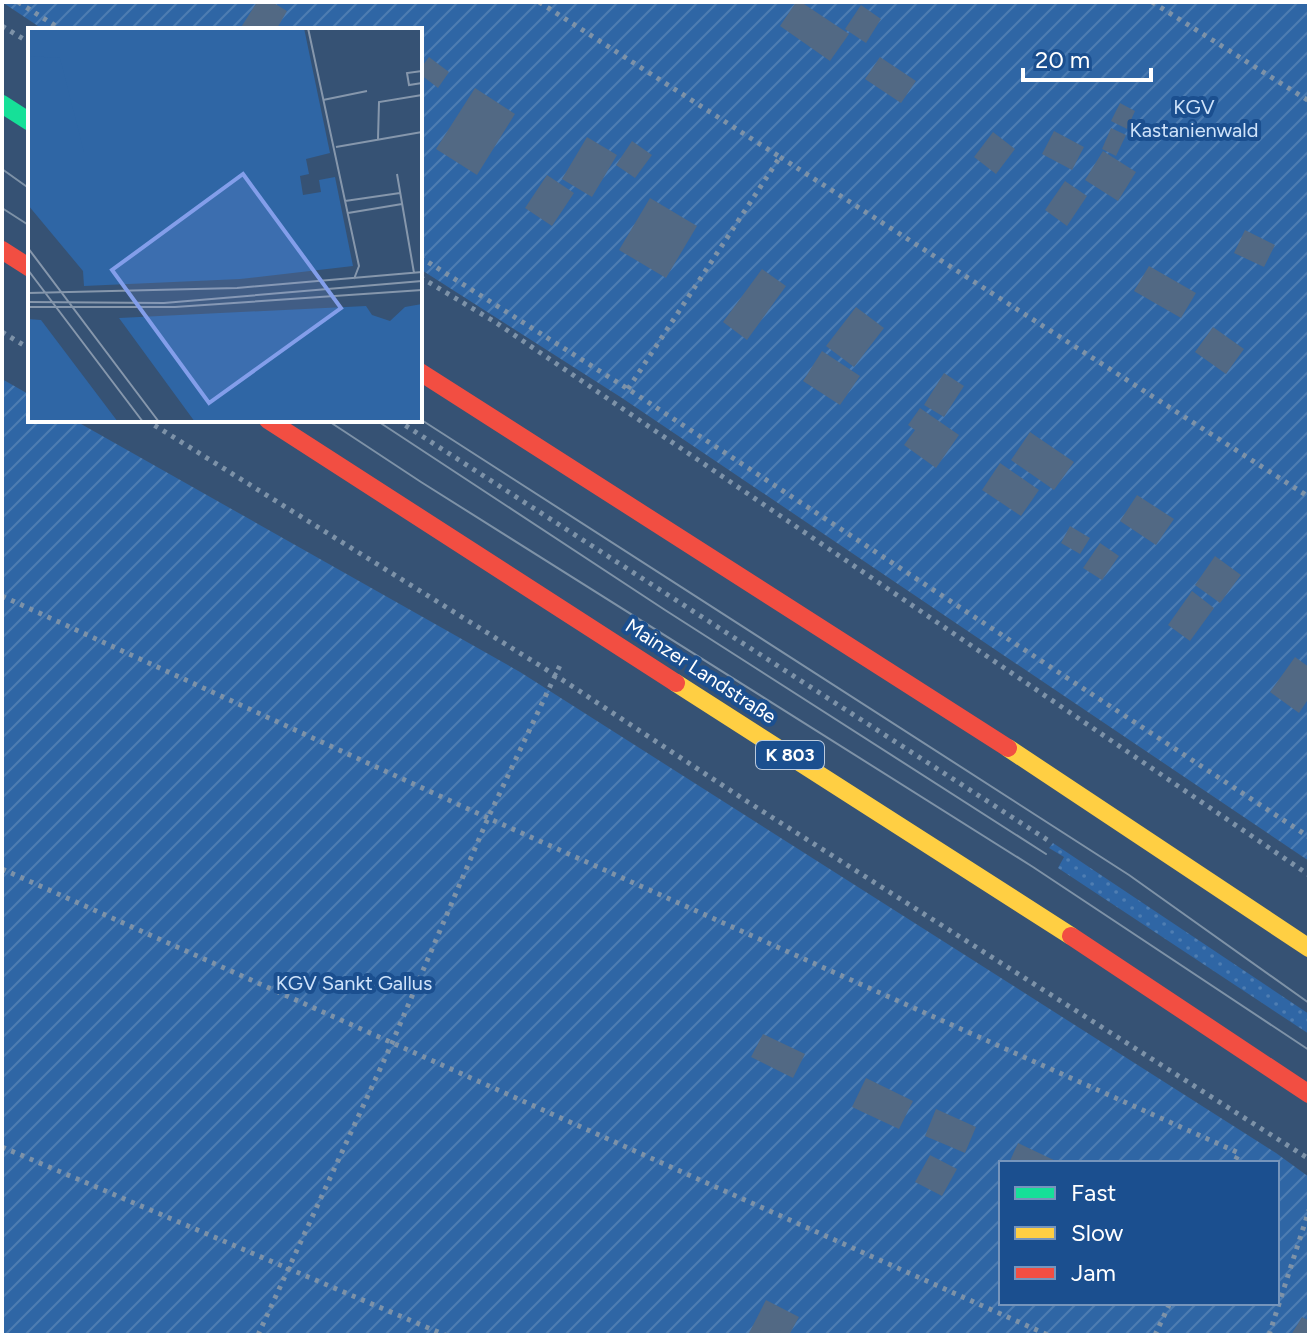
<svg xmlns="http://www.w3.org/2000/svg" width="1311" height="1337" font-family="Figtree,sans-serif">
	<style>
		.grass { fill: url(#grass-dots) }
		.garden { fill: url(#garden-furrows); fill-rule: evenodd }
		.building { fill: #526984 }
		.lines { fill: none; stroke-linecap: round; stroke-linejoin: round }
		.path { stroke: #7d92a8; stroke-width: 5; stroke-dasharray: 4 6; stroke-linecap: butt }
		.fast { stroke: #16e098; stroke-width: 18 }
		.slow { stroke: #ffcf43; stroke-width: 18 }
		.jam { stroke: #f24e42; stroke-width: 18 }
		.tram { stroke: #7e92a7; stroke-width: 2 }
		.labels { text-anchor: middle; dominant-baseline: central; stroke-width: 8; stroke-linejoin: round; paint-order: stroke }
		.shield { fill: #1b4f8f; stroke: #bbcadd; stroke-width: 2 }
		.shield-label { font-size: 18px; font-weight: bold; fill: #fff }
		.park-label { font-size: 20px; fill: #cfe3fa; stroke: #1b4f8f }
		.street-label { font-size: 20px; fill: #fff; stroke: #1b4f8f }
		.inset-road { fill: none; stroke: #8697ac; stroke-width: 2 }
		.view { fill: #839eea; fill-opacity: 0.15; stroke: #839eea; stroke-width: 4 }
		.inset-edge { fill: none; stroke: #fff; stroke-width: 4 }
	</style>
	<defs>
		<pattern id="grass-dots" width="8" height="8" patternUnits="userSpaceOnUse" patternTransform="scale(2)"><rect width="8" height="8" fill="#2f66a5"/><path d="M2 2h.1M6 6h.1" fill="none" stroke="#4e7db2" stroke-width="1.8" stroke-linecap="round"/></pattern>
		<pattern id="garden-furrows" width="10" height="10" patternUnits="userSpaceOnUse" patternTransform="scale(2)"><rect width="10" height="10" fill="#2f66a5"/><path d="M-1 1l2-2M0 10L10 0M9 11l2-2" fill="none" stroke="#4e7db2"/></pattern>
	</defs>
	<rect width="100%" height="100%" fill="#365274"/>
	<!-- grass -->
	<path class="grass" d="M1053,843l256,171v20l-251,-166 6,-11 -15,-9z"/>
	<!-- garden -->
	<path class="garden" d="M2,2h1307v859l-687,-463 -202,-129v-239h-376z
		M2,379l28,16v25h44l446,252 756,481 33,24v158h-1307zM1001,1163h276v140h-276z"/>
	<!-- building -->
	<path class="building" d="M257,2h15l15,9 -11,19 -36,-1z
		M796,2h5l48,32 -19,27 -50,-35z
		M861,5l20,14 -15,24 -21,-14z
		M429,57l20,15 -11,16 -18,-14v-5z
		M880,57l36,24 -15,22 -36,-24z
		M475,88l40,26 -38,61 -41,-26z
		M1120,103l15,8 -8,18 -16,-8z
		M1111,128l15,7 -10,21 -14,-7z
		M1054,131l30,16 -12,23 -30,-16z
		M993,132l22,17 -19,25 -22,-17z
		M587,137l30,18 -25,42 -30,-18z
		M632,141l20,14 -17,23 -19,-13z
		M1103,151l33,21 -18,29 -33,-21z
		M547,175l27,18 -22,33 -27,-18z
		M1065,181l22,15 -20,30 -22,-16z
		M650,198l47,28 -31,52 -47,-28z
		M1245,230l30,15 -11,22 -30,-14z
		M1149,266l47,27 -15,25 -47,-27z
		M762,269l24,17 -39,54 -24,-18z
		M856,307l28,21 -30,39 -28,-21z
		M1213,327l31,22 -18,25 -31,-22z
		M822,351l38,25 -20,29 -37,-24z
		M944,373l20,13 -20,31 -20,-12z
		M920,408l39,27 -23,33 -32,-23 11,-15 -7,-5z
		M1030,432l44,30 -20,28 -43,-30z
		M1000,463l39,27 -18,26 -39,-26z
		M1137,495l37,24 -18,26 -36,-24z
		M1070,526l20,12 -10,16 -19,-11z
		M1100,543l19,13 -17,24 -19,-12z
		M1215,556l26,19 -21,28 -25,-18z
		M1192,591l22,17 -24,33 -22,-16z
		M1295,657l14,10v31l-10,15 -29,-21z
		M763,1034l42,20 -12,24 -42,-21z
		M866,1078l47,23 -14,28 -47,-22z
		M936,1109l40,18 -11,26 -40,-17z
		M1018,1143l42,20h-51z
		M930,1155l27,14 -15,27 -27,-14z
		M766,1300l33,17 -10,18h-41z
		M1302,1317l7,4v14h-18z"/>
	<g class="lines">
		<!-- path -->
		<path class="path" d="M18,2l44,28
			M539,2l241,155 -152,232
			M1152,2l157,99
			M2,26l28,17
			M780,157l529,340
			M420,257l208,132 681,448
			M420,277l75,45 814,553
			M2,332l28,17
			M146,420l409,255 193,127 561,357
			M397,420l652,421
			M2,596l486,222 751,335 -5,10
			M2,869l1046,466
			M2,1147l443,188
			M258,1335l134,-292 96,-225 74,-157
			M1155,1335l15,-32
			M1269,1335l40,-125"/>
		<!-- fast -->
		<path class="fast" d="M2,104l28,18"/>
		<!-- slow -->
		<path class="slow" d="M676,683l395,253
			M1008,748l301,200"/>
		<!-- jam -->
		<path class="jam" d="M2,250l28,18
			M420,372l588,376
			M268,420l408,263
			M1071,936l238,158"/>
		<!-- tram -->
		<path class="tram" d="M2,169l28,20
			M2,208l28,18
			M420,419l709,456 180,128
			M327,420l94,62 612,385 276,183
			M376,420l289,190 381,244"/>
	</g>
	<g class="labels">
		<!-- shield labels -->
		<rect class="shield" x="756" y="741" width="68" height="28" rx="6"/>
		<g class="shield-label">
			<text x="790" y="755">K 803</text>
		</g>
		<!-- park labels -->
		<g class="park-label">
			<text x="1194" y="107">KGV<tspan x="1194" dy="23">Kastanienwald</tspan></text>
			<text x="354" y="983">KGV Sankt Gallus</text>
		</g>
		<!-- street labels -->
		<g class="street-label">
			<text transform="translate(701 671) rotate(33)">Mainzer Landstraße</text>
		</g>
	</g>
	<!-- overview -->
	<g transform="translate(28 28)">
		<rect width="394" height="394" fill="#365274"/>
		<path d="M0,0h276l26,125 -24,6 3,15 -9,2 3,19 18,-3 -2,-12 16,-3 18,89 -113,13 -156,7 -1,-15 -55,-66zM394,276v118h-227l-76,-104 247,-12 6,9 18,6 15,-14zM0,291l13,1 77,102h-90z" fill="#2f66a5"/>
		<path d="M0,28l32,2 24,94h-56z" fill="#2f66a5"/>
		<path class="inset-road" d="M280,0l51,238 -5,13M394,43l-15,2 2,12 13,-2M295,72l44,-9M350,111l1,-37 43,-7M308,119l86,-15M369,146l17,99M317,173l55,-8M320,185l54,-9M0,220l131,174M0,242l115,152M0,265l209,-5 185,-16M0,274l136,1 258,-22M0,279h147l247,-17"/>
		<path class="view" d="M215,146l98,134 -132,95 -97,-133z"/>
		<rect width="394" height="394" class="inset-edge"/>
	</g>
	<!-- border -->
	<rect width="1311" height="1337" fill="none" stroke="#ffffff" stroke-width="8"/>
	<!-- legend -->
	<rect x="999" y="1161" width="280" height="144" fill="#1b4f8f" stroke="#7695bc" stroke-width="2"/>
	<rect x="1015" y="1187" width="40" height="12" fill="#16e098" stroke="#7695bc" stroke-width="2"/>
	<text x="1071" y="1201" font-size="24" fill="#ffffff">Fast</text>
	<rect x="1015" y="1227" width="40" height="12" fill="#ffcf43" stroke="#7695bc" stroke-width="2"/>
	<text x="1071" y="1241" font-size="24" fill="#ffffff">Slow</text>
	<rect x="1015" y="1267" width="40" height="12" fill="#f24e42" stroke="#7695bc" stroke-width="2"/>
	<text x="1071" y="1281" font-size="24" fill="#ffffff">Jam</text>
	<!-- scale -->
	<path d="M1023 68v12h128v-12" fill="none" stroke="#ffffff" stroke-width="4"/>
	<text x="1035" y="68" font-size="24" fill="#ffffff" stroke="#1b4f8f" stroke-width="6" paint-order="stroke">20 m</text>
</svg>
